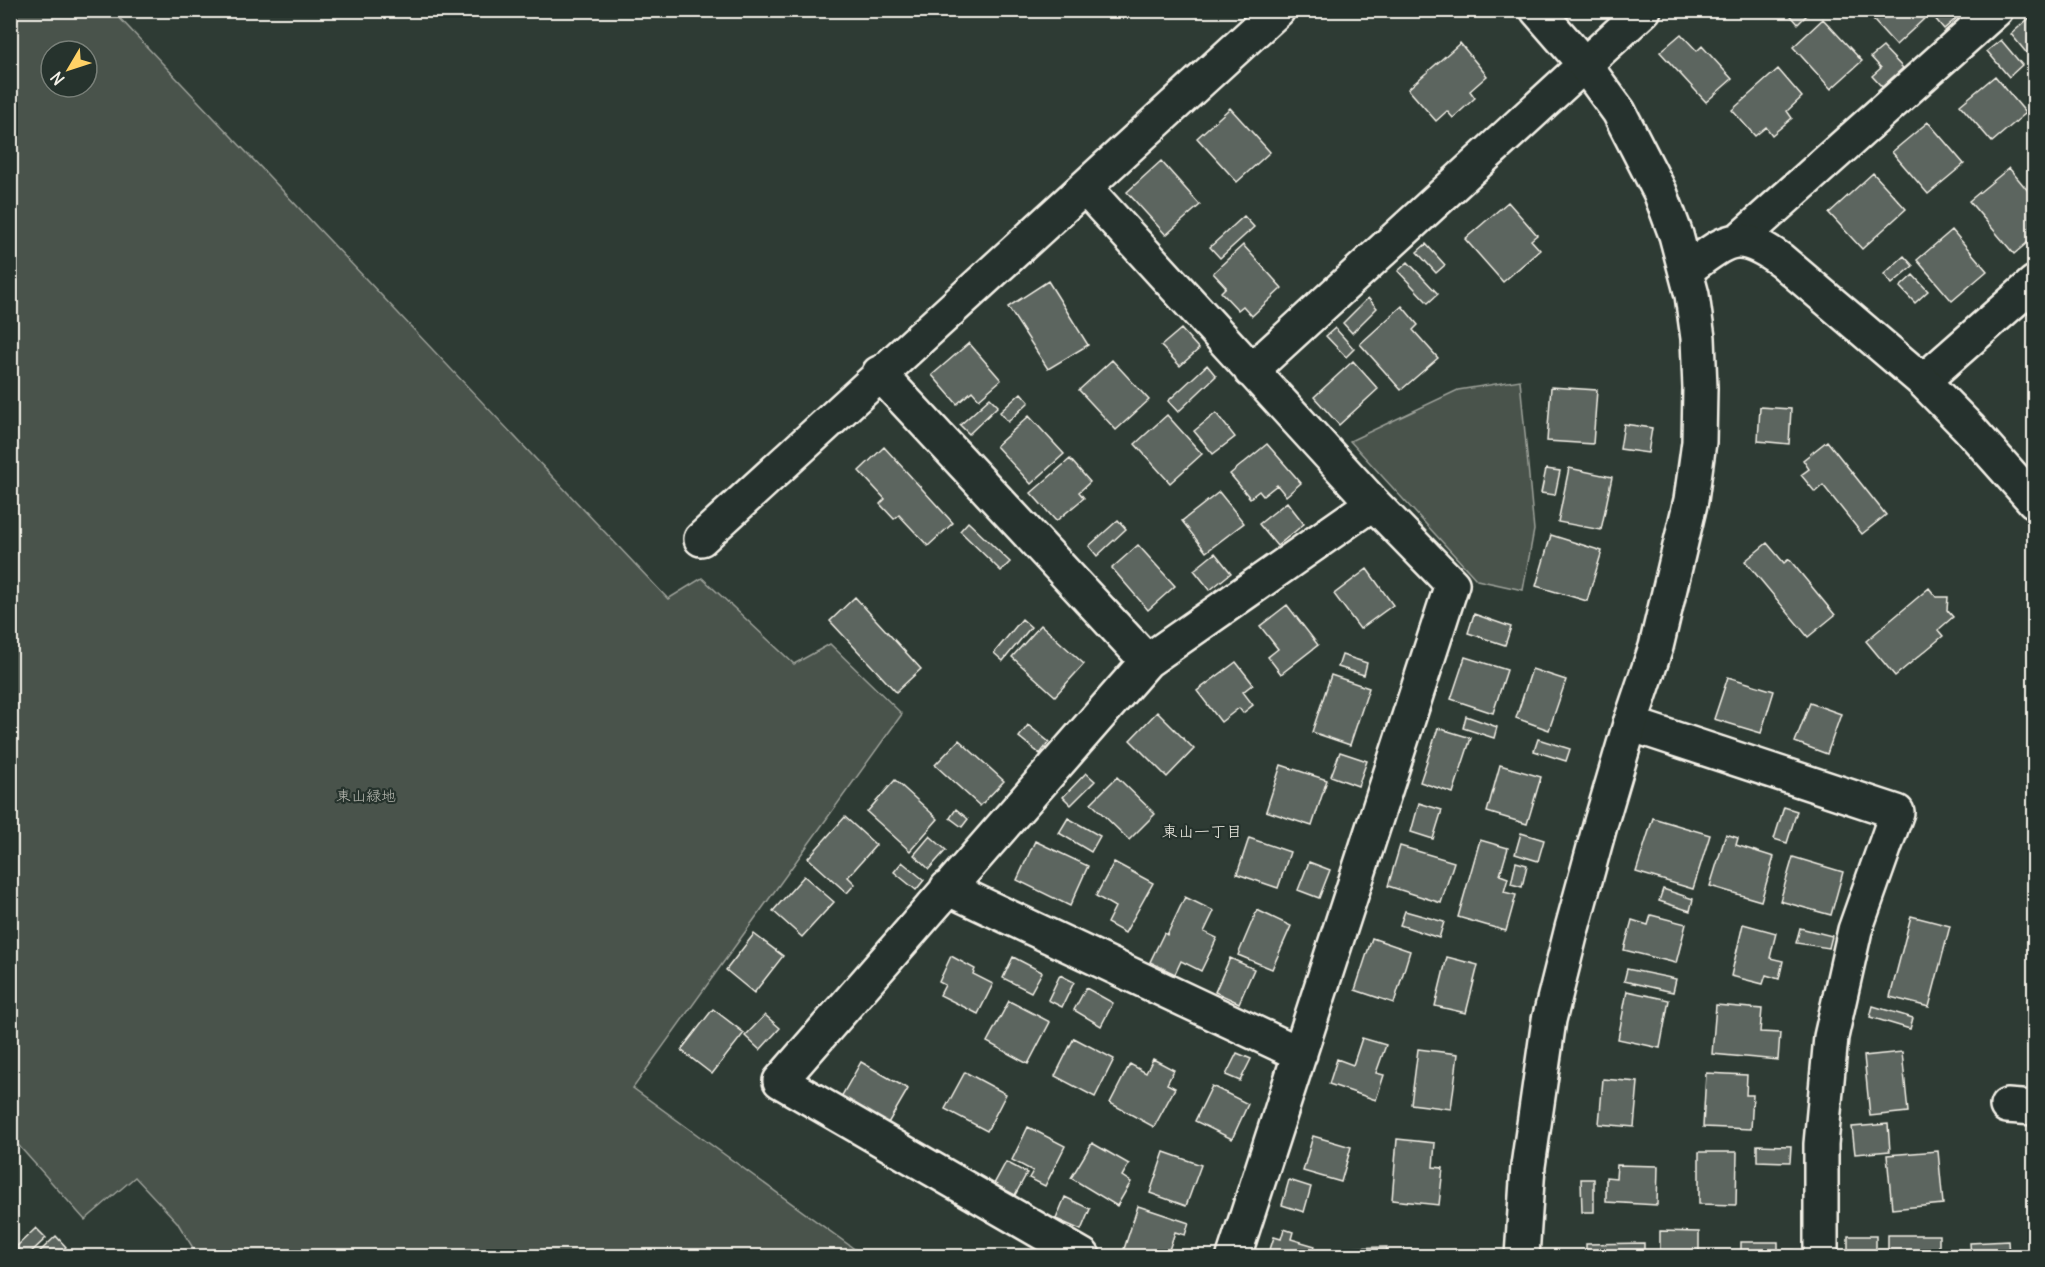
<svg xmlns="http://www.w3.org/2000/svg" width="2045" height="1267" font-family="Delius,'Klee One',sans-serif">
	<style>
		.green { fill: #48524c; stroke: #9ea29a; stroke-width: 1.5; fill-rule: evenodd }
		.building { fill: #5c655e; stroke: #f4f1e8; stroke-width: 1.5 }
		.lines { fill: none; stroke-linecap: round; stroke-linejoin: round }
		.street-casing { stroke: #f4f1e8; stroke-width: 38 }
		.secondary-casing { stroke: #f4f1e8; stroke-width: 38 }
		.street { stroke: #26332d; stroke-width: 33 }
		.secondary { stroke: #26332d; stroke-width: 33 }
		.labels { text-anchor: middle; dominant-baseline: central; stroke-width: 4.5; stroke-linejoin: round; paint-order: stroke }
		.park-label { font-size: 15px; fill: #b8b9b1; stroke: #26332d }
		.neighbourhood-label { font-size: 16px; fill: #f4f1e8; stroke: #26332d }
	</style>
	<rect width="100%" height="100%" fill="#2e3b34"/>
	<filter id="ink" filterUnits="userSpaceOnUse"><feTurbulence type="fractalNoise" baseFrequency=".0167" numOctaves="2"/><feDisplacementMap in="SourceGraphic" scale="12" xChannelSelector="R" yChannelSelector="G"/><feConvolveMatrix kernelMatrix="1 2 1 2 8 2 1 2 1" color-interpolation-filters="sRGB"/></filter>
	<g filter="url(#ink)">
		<!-- green -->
		<path class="green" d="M10,11h103l555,588 34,-21 92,86 36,-20 72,70 -269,374 231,168h-666l-21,-34 -42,-45 -50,43 -74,-83zM51,51h36v36h-36z
			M1520,380l14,150 -11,60 -46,-10 -127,-139 108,-51z"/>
		<!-- building -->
		<path class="building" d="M1786,10h26l-14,14z
			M1864,10h52l8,9 -28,26z
			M1928,10h26l5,6 -15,13z
			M2034,14v48l-23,-28z
			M1823,19l39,42 -31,28 -38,-42z
			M1681,34l16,17 5,-5 30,33 -26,23 -46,-50z
			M2001,40l21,25 -13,12 -22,-26z
			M1460,43l27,33 -17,15 5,7 -22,20 -6,-7 -11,10 -28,-32z
			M1883,47l20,21 -21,19 -10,-11 9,-8 -10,-11z
			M1778,69l24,28 -15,14 5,7 -20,17 -6,-8 -11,9 -23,-26z
			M1995,76l31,37 -34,29 -32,-37z
			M1230,108l40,44 -33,30 -40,-44z
			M1928,122l36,42 -36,30 -36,-42z
			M1161,161l39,44 -34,30 -39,-43z
			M2009,168l25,30v39l-20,17 -45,-53z
			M1873,173l33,36 -44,40 -33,-36z
			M1508,202l29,33 -6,5 9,10 -37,32 -38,-43z
			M1244,216l10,11 -34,31 -10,-11z
			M1952,230l35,41 -35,30 -35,-41z
			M1426,244l19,21 -9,8 -19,-21z
			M1243,245l39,43 -30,28 -9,-10 -5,4 -17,-18 5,-5 -13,-14z
			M1904,256l9,10 -21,18 -8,-10z
			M1408,262l30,32 -10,9 -30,-32z
			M1913,275l15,16 -13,12 -15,-16z
			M1048,281l40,64 -40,24 -40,-62z
			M1368,298l9,10 -25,25 -9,-10z
			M1402,306l16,19 -5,5 25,28 -37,32 -41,-46z
			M1335,328l19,21 -8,8 -20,-21z
			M1181,329l18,20 -19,17 -19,-20z
			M969,343l32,37 -22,19 -7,-8 -15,13 -25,-29z
			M1112,360l37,40 -33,30 -37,-40z
			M1353,361l25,28 -39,36 -25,-28z
			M1207,365l9,11 -38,36 -10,-11z
			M1551,387l46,3 -4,54 -46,-3z
			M1021,393l8,9 -21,20 -8,-10z
			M990,398l8,8 -29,28 -9,-9z
			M1760,407l31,2 -2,35 -31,-3z
			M1216,413l19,24 -22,17 -19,-23z
			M1167,415l35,39 -32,29 -35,-39z
			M1029,416l35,38 -33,30 -35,-38z
			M1624,424l28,4 -4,25 -28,-4z
			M1827,441l59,74 -24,19 -39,-49 -8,7 -14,-17 8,-6 -6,-9z
			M1267,444l34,39 -15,13 -9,-11 -14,11 -4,-5 -9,7 -20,-24z
			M884,447l69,76 -25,23 -29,-31 -5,4 -14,-15 5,-5 -26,-28z
			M1070,459l20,23 -11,10 5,6 -28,23 -25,-28z
			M1569,468l43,9 -11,53 -43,-8z
			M1546,469l14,2 -5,24 -14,-2z
			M1219,492l25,31 -38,29 -24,-31z
			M1287,502l17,22 -27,22 -18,-22z
			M1118,520l8,9 -29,27 -8,-10z
			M968,522l42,40 -9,9 -41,-40z
			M1551,535l51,16 -15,50 -51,-15z
			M1767,543l17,20 5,-4 46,56 -27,22 -63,-76z
			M1138,545l37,41 -27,24 -36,-42z
			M1215,553l16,20 -21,17 -16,-20z
			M1367,569l26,36 -33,24 -26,-35z
			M1929,588l7,9h12l-1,13 6,7 -15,13 5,6 -48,40 -29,-35z
			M855,597l66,72 -25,23 -66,-71z
			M1287,605l31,40 -37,29 -13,-17 10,-8 -18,-23z
			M1474,614l37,13 -6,18 -37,-12z
			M1022,619l9,8 -28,34 -9,-8z
			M1041,625l43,39 -29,32 -43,-39z
			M1342,655l25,8 -3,12 -26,-8z
			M1465,657l42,13 -14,43 -42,-14z
			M1236,662l17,22 -10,8 10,13 -10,8 -4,-5 -18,14 -24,-31z
			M1532,669l34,11 -17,50 -33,-12z
			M1331,675l38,13 -19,57 -38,-13z
			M1728,677l46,14 -13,42 -47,-14z
			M1810,703l31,11 -14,40 -32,-12z
			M1157,712l37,37 -27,28 -37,-37z
			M1466,716l31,11 -3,11 -31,-10z
			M1028,725l21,17 -9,12 -21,-17z
			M1438,728l33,10 -18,55 -33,-11z
			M1538,739l32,10 -4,12 -32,-10z
			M959,740l45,41 -24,25 -45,-41z
			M1340,752l27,9 -9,25 -27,-10z
			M1281,765l46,15 -15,46 -46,-15z
			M1500,765l41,12 -14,47 -40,-12z
			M1086,773l9,8 -24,24 -8,-8z
			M1117,777l38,37 -26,26 -38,-37z
			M895,780l43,39 -28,32 -43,-39z
			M1419,803l23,7 -9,29 -22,-7z
			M1784,807l13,4 -10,32 -13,-4z
			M956,809l12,10 -6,8 -12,-9z
			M845,817l31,28 -28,32 7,7 -8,9 -39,-35z
			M1068,818l32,18 -9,16 -32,-19z
			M1653,818l57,17 -17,54 -57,-17z
			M1521,833l23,7 -6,21 -23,-7z
			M1726,834l12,4 -2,7 38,12 -13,44 -51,-15z
			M930,836l16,14 -17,19 -15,-14z
			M1249,838l41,14 -12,36 -41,-14z
			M1480,840l28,8 -8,27 8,3 -4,14 12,3 -10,36 -48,-14z
			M1035,841l53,25 -18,40 -53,-26z
			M1400,846l54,16 -13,41 -53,-17z
			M1793,857l50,15 -12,43 -51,-14z
			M902,862l22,18 -8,10 -22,-18z
			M1114,862l39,21 -28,50 -18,-10 8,-16 -19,-11z
			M1309,862l21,8 -11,28 -21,-8z
			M1516,862l11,3 -5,22 -11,-3z
			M804,876l30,26 -32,35 -29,-26z
			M1663,889l30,10 -3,12 -31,-10z
			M1185,897l29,14 -10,21 13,6 -16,33 -20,-10 -6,13 -25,-12 14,-29 3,2z
			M1257,910l34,16 -19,43 -34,-14z
			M1405,911l39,11 -5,16 -39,-13z
			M1651,915l35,9 -10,39 -52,-13 8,-30 16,5z
			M1911,916l39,10 -21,81 -39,-10z
			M1743,924l33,9 -6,25 13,3 -4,18 -13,-4 -3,9 -32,-8z
			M1800,928l32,8 -3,12 -33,-5z
			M754,934l29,22 -29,37 -28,-23z
			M1372,938l38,13 -16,52 -39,-13z
			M951,956l24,13 -2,5 20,10 -15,30 -38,-19 5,-10 -6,-3z
			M1013,957l29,15 -11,20 -28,-14z
			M1447,957l31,8 -12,48 -31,-7z
			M1230,958l24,11 -15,34 -24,-11z
			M1627,969l49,10 -3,13 -49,-11z
			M1060,975l14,7 -12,25 -14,-7z
			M1086,988l27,15 -12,23 -27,-16z
			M1627,991l42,9 -9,48 -42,-9z
			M1009,1001l41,21 -22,42 -41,-22z
			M1716,1005l46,4 -2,23 20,1 -2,27 -66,-6z
			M1873,1006l40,12 -3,11 -40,-12z
			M713,1009l31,24 -32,41 -31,-24z
			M765,1015l15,13 -20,22 -15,-14z
			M1074,1038l40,21 -19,38 -40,-21z
			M1362,1038l24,7 -10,28 8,2 -8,25 -47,-16 8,-25 16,6z
			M1418,1049l40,5 -7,55 -40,-5z
			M1902,1052l6,60 -38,4 -6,-60z
			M1237,1053l14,6 -11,22 -14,-6z
			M1153,1059l21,11 -7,14 8,4 -21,39 -44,-24 20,-39 16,9z
			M861,1062l47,27 -21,36 -47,-26z
			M965,1072l41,22 -19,37 -42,-22z
			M1706,1073l41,2 -1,20h7l-2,34 -48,-2z
			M1603,1079l35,3 -4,45 -35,-3z
			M1212,1086l36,18 -16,35 -37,-18z
			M1888,1124l2,27 -35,3 -3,-27z
			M1028,1127l37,19 -20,40 -16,-8 4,-7 -21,-11z
			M1313,1136l38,11 -10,35 -38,-11z
			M1397,1139l38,4 -2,24 10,1 -4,37 -47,-5z
			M1092,1143l37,21 -7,12 9,6 -14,24 -46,-28z
			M1757,1145l34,1 -1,16 -33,-1z
			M1938,1151l5,53 -51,5 -5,-54z
			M1164,1152l37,13 -15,41 -36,-13z
			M1699,1152h38l-1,53 -37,-1z
			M1006,1162l21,11 -12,22 -21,-11z
			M1617,1165l41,1 -1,39 -51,-3v-25l10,1z
			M1581,1179h13v33h-12z
			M1289,1180l22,7 -7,25 -22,-7z
			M1065,1197l25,12 -9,21 -25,-11z
			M1138,1206l51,17 -4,12 -10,-3 -8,24h-30l-14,-4z
			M36,1228l10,10 -19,18h-3l-8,-9z
			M1284,1229l9,3 -2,7 24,7 -3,10h-44l6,-19 7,2z
			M1660,1231l39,1v24h-39z
			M1888,1235h51v21h-51z
			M56,1236l10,11 -10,9h-21z
			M1848,1236h28v20h-28z
			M2008,1241l1,15h-38l-1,-13z
			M1741,1242h37v8h16v6h-53z
			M1644,1243v13h-58v-12z
			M1387,1247v9h-44l-1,-8z"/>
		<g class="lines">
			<!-- street casing -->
			<g class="street-casing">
				<path id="street" d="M1085,188l288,315
					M1739,240l257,-230
					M1251,371l393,-361
					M879,373l268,288
					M1923,381l111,-98
					M701,539l577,-529
					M1630,724l267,88 -42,118 -24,107 -10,107v112
					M947,888l353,166
					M2007,1106l27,2
					M1083,1256l-303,-175 367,-420 226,-158 79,81 -218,672"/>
			</g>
			<!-- secondary casing -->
			<g class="secondary-casing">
				<path id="secondary" d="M1686,270c41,-29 49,-43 95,-10l142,121 46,47 65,73
					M1522,1256l6,-90 21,-146 23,-92 29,-106 29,-98 26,-77 35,-147 8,-58 1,-54 -2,-50 -6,-43 -16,-60 -16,-43 -41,-80 -35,-48 -47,-54"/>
			</g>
			<!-- street -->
			<use href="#street" class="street"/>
			<!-- secondary -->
			<use href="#secondary" class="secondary"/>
		</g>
	</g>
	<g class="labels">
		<!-- park labels -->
		<g class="park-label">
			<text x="366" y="795">東山緑地</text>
		</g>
		<!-- neighbourhood labels -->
		<g class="neighbourhood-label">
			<text x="1202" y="831">東山一丁目</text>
		</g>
	</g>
	<!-- margin -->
	<rect width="2045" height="1267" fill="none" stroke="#26332d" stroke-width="36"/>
	<rect x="18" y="18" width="2009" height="1231" fill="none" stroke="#f4f1e8" stroke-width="2" filter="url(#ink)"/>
	<!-- north arrow -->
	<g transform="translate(69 69) rotate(231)"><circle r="28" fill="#26332d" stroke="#787f78" stroke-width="1.5"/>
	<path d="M0-4.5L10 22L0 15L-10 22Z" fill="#ffd166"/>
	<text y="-9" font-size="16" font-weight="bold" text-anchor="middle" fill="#f4f1e8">N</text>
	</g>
</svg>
